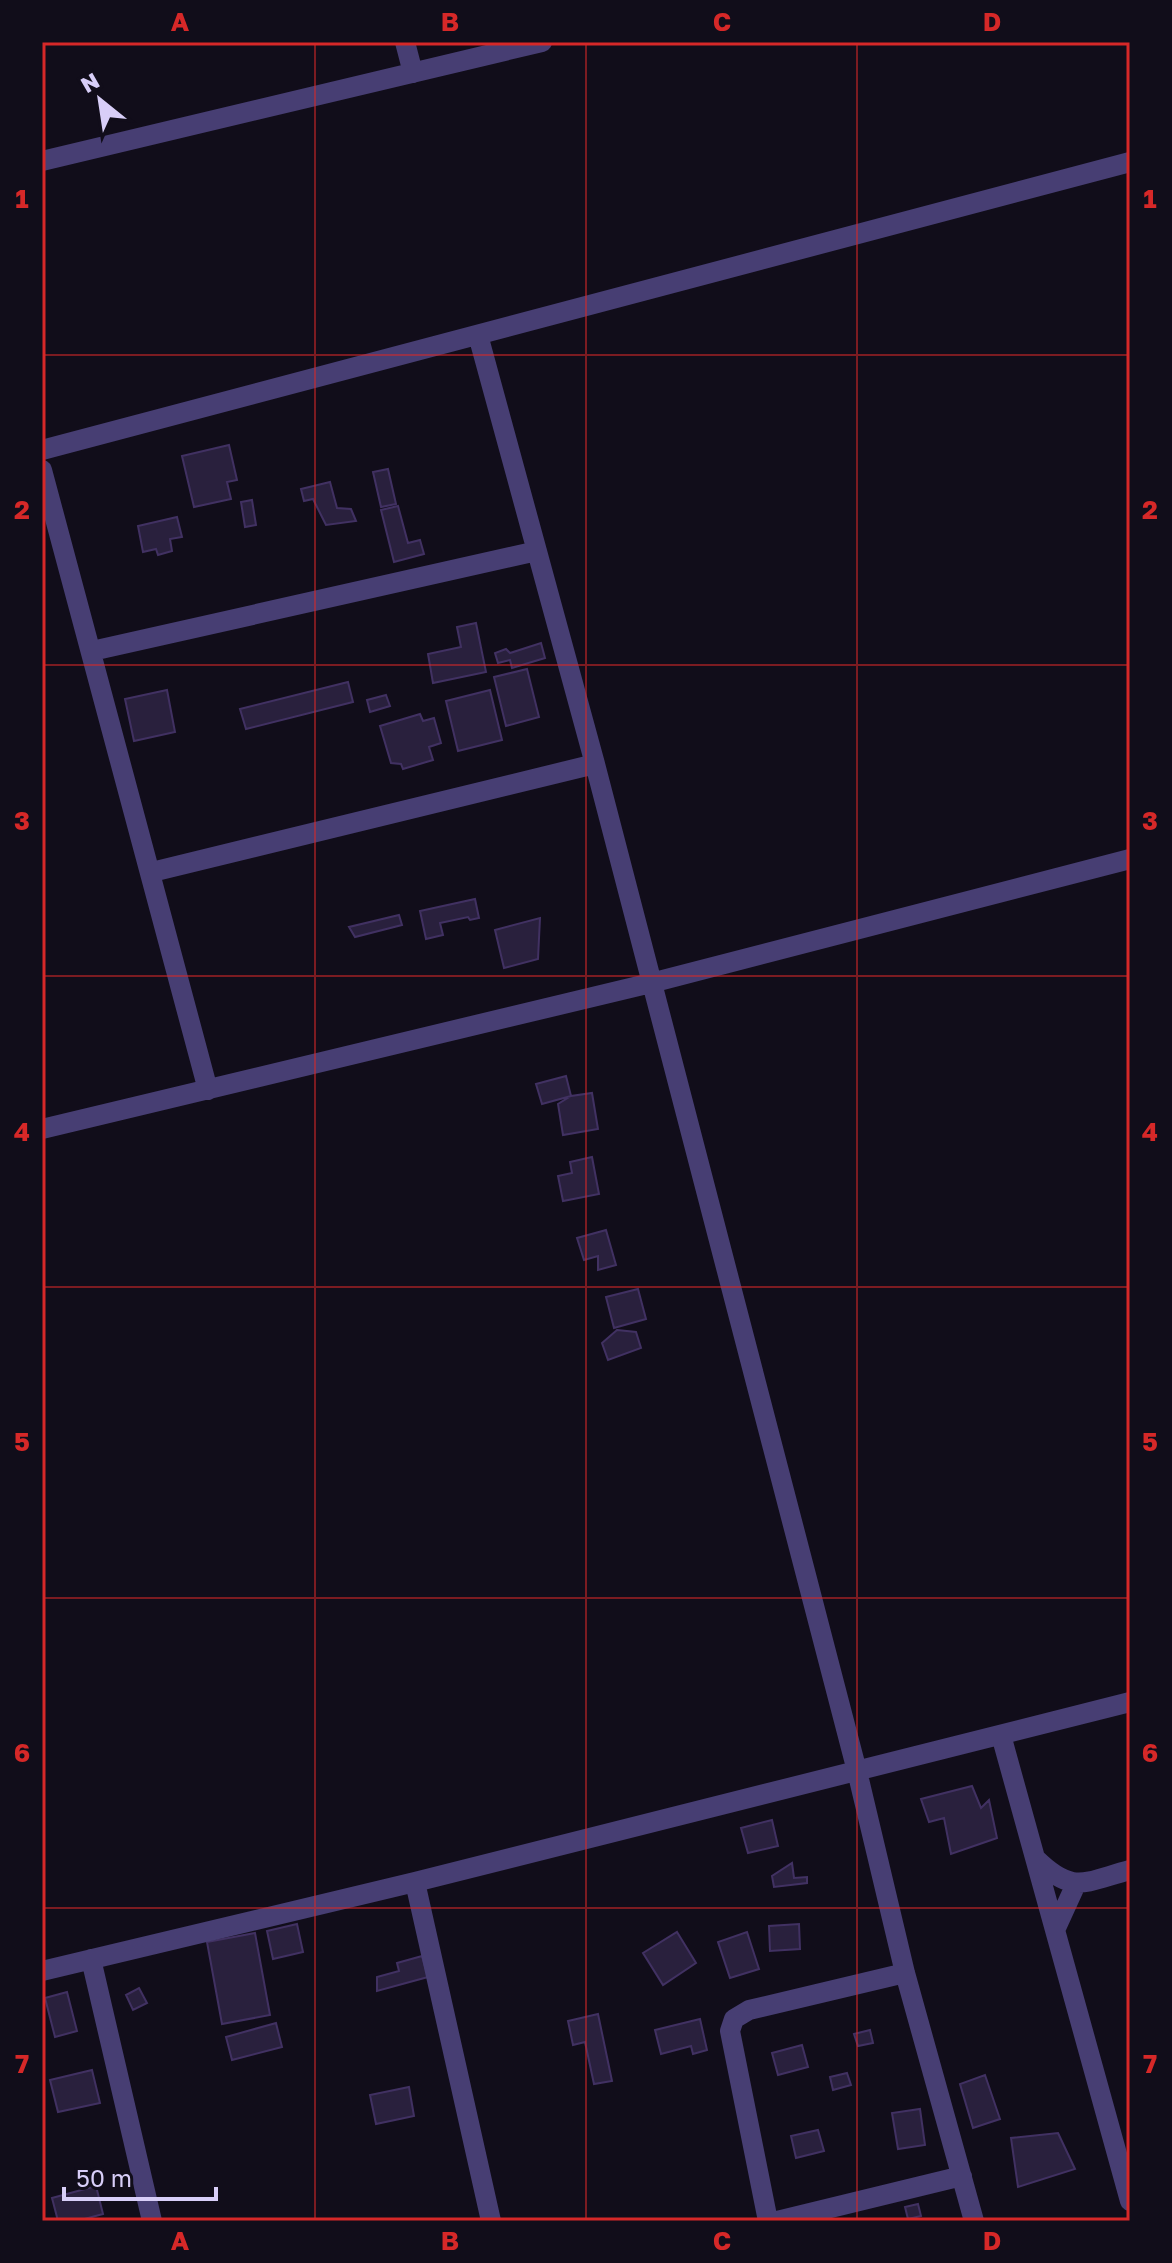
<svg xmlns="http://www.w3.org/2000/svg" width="1172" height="2263" font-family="'Golos Text',sans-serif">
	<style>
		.building { fill: #29203d; stroke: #413162; stroke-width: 2 }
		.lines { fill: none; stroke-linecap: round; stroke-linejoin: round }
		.street { stroke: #473e73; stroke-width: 20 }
		.grid { fill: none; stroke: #d62828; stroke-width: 2; stroke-opacity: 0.55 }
		.neatline { fill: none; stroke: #d62828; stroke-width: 3 }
		.grid-label { font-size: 26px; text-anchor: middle; font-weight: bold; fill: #d62828 }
	</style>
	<rect width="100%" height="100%" fill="#110d1a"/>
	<!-- building -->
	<path class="building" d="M229,445l8,35 -10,2 4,17 -37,8 -12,-51z
		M388,469l8,35 -15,3 -8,-35z
		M330,482l7,26 14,1 5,12 -30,4 -13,-26 -9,2 -3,-12z
		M252,500l4,25 -11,2 -4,-25z
		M398,506l10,37 12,-3 4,14 -30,8 -13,-52z
		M177,517l5,20 -12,2 2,12 -14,4 -2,-6 -13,3 -5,-26z
		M476,623l10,49 -53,11 -5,-29 33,-7 -4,-20z
		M541,643l4,15 -33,10 -2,-8 -12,3 -3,-10 11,-4 4,4z
		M527,669l12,48 -33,9 -12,-49z
		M348,682l5,20 -107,27 -6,-20z
		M167,690l8,42 -41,9 -9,-42z
		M490,690l12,50 -44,11 -12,-50z
		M386,695l4,11 -20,6 -3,-12z
		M420,714l3,7 11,-3 7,25 -12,4 4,13 -30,9 -2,-5 -10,-1 -11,-37z
		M475,899l4,19 -9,2 -2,-3 -28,6 3,12 -17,4 -6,-28z
		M399,915l3,10 -47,12 -6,-10z
		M540,918l-2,41 -34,9 -9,-38z
		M566,1076l5,20 -29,8 -6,-20z
		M592,1093l6,36 -35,6 -5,-31 13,-8z
		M592,1157l7,37 -36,7 -5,-25 14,-3 -2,-11z
		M606,1230l10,35 -18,5v-14l-14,4 -7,-22z
		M638,1289l8,30 -32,9 -8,-31z
		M617,1330l19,2 5,16 -33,12 -6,-17z
		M972,1786l9,22 8,-8 8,38 -46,16 -7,-36 -15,4 -8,-23z
		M772,1820l6,26 -30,7 -7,-25z
		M792,1863l2,15 13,-1v6l-33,4 -2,-11z
		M297,1924l6,28 -30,7 -6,-28z
		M799,1924l1,25 -30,2 -1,-25z
		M677,1932l19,31 -33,22 -20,-32z
		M747,1932l12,37 -29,9 -12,-36z
		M255,1933l15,82 -48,9 -15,-82z
		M422,1956l6,21 -51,14v-14l22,-6 -2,-8z
		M139,1988l8,15 -14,7 -7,-15z
		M67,1992l10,39 -22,6 -10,-39z
		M598,2014l14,67 -18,3 -9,-42 -12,3 -5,-24z
		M700,2019l7,31 -14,4 -2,-8 -30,8 -6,-24z
		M276,2023l6,24 -50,13 -6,-23z
		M870,2030l3,13 -15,3 -4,-12z
		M802,2045l6,22 -30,8 -6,-22z
		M92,2070l8,33 -42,9 -8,-32z
		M847,2073l4,12 -18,5 -3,-13z
		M985,2075l15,44 -27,9 -13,-44z
		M409,2087l5,29 -38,8 -6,-29z
		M920,2109l5,36 -27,4 -6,-36z
		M818,2130l6,21 -28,7 -5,-22z
		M1058,2133l17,36 -57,18 -7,-49z
		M96,2186l7,28 -26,7h-19l-6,-23z
		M918,2204l3,12 -13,3 -3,-12z"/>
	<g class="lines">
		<!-- street -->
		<path class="street" d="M405,42l8,31
			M42,161l500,-119
			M478,335l117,429 262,1007 48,202 69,248
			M42,450l1088,-288
			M42,470l166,620
			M92,651l445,-100
			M152,872l443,-108
			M42,1129l609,-146 479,-124
			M1001,1735l129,466
			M1036,1859c37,36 48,23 94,11
			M415,1882l76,339
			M1055,1930l21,-46
			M91,1959l61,262
			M42,1971l373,-89 715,-180
			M768,2221l-38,-190 4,-12 15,-9 156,-37
			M777,2221l185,-45"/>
	</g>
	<!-- grid -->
	<path class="grid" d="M315,42v2179M586,42v2179M857,42v2179M42,355h1088M42,665h1088M42,976h1088M42,1287h1088M42,1598h1088M42,1908h1088"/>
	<!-- border -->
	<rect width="1172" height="2263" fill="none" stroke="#110d1a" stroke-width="88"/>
	<!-- north arrow -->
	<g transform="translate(100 100) rotate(330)" stroke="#110d1a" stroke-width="6" paint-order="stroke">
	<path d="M0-6L14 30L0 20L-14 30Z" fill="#d8cef8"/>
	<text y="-12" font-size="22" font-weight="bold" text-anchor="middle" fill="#d8cef8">N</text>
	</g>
	<!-- scale -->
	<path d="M64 2187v12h152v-12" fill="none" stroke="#d8cef8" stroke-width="4"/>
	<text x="76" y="2187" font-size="24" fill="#d8cef8" stroke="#110d1a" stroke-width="6" paint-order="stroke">50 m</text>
	<rect x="44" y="44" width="1084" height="2175" class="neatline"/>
	<g class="grid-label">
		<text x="180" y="31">A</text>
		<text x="450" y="31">B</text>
		<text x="722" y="31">C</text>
		<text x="992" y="31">D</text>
		<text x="22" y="208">1</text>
		<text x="1150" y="208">1</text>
		<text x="22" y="519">2</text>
		<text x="1150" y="519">2</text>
		<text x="22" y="830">3</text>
		<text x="1150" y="830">3</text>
		<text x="22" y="1141">4</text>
		<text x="1150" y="1141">4</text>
		<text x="22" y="1451">5</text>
		<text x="1150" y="1451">5</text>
		<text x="22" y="1762">6</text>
		<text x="1150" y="1762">6</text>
		<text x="22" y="2073">7</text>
		<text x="1150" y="2073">7</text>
		<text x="180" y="2250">A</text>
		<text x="450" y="2250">B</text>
		<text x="722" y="2250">C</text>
		<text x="992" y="2250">D</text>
	</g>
</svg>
